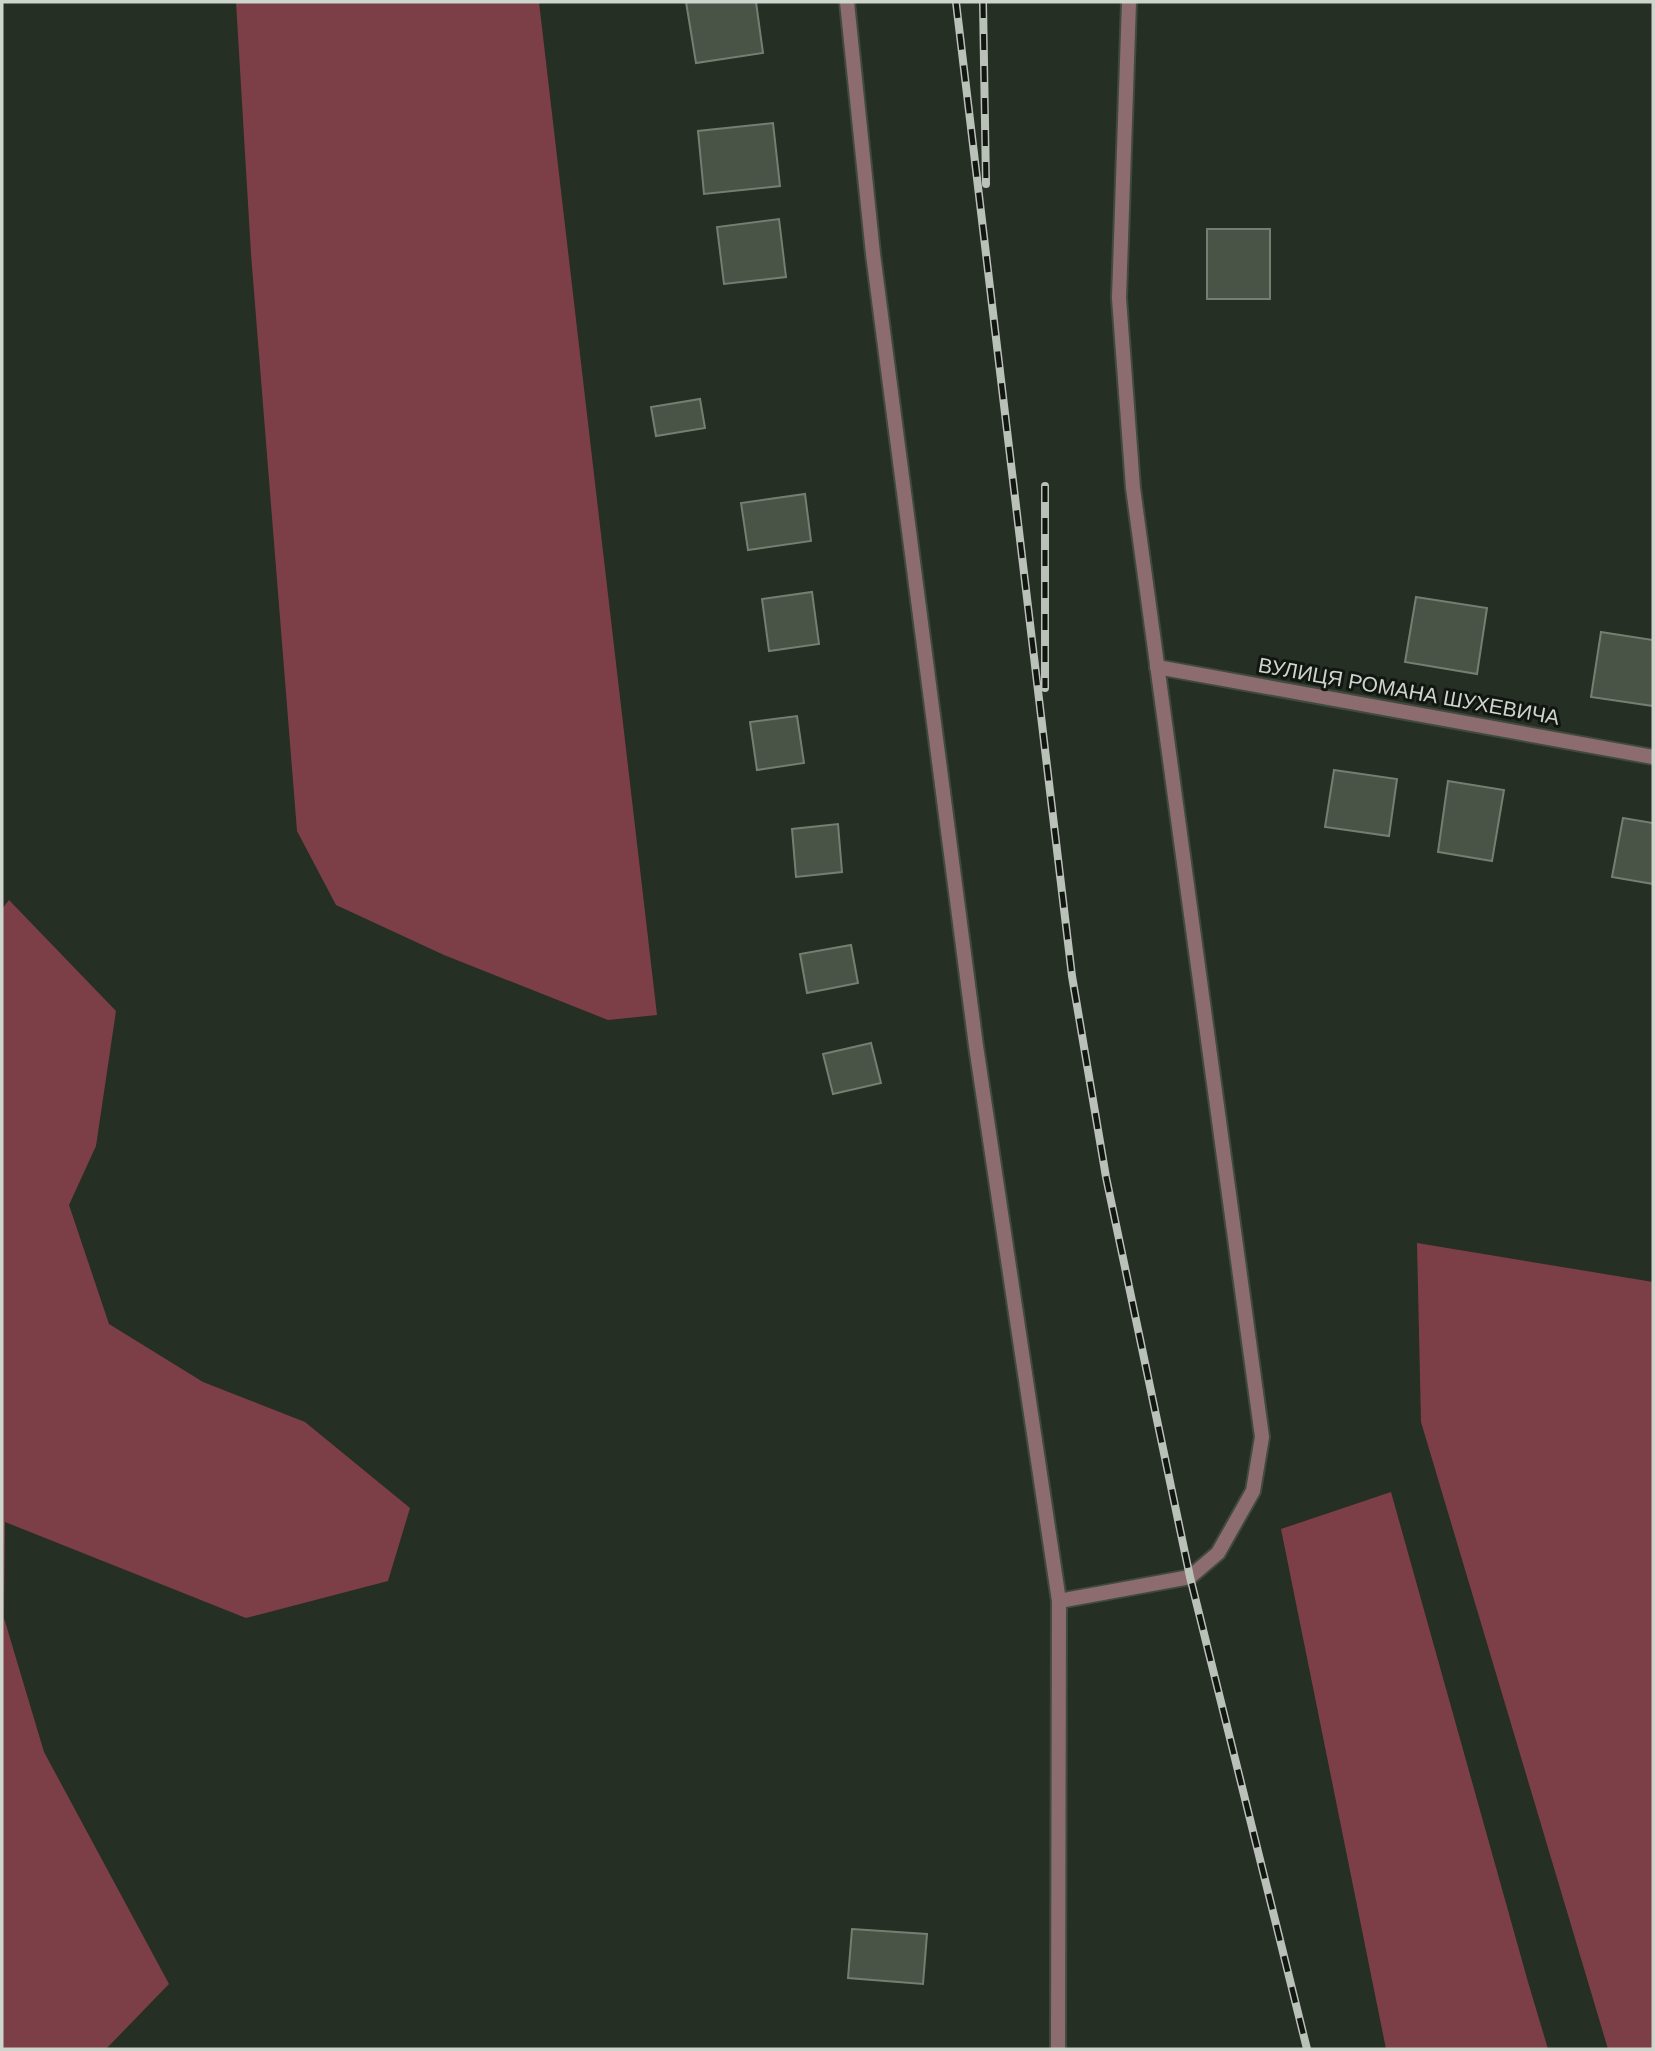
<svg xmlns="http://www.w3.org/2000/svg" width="1655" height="2051" font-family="Arial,sans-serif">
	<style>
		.green { fill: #7c3f47 }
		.building { fill: #495447; stroke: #747f71; stroke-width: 2 }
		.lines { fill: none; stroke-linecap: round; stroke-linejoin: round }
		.minor-casing { stroke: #404a3e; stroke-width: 18 }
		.tertiary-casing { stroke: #404a3e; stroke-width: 18 }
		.minor { stroke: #8d6c6f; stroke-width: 14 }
		.tertiary { stroke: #8d6c6f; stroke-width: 14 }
		.rail-casing { stroke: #bac1b9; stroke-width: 8 }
		.rail { stroke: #111611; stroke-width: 5; stroke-dasharray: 16; stroke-linecap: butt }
		.labels { text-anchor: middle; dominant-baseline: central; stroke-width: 6; stroke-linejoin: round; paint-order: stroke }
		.street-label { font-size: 21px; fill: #ced5cd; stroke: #111611 }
	</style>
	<rect width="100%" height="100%" fill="#252f23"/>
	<!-- green -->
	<path class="green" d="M236,2h303l118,1013 -49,5 -164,-65 -108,-50 -39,-74 -46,-577z
		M9,900l107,111 -20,135 -27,59 40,119 94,58 102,40 105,86 -22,73 -142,37 -241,-96 -1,96 40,134 125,232 -63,65h-104v-1140z
		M1417,1243l236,39v767h-45l-187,-627z
		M1391,1492l137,490 20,67h-162l-105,-520z"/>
	<!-- building -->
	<path class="building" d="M686,2h70l7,51 -67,10z
		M773,123l7,63 -76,8 -6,-63z
		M779,219l7,58 -62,7 -7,-57z
		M1207,229h63v70h-63z
		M700,399l5,29 -49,8 -5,-29z
		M805,494l6,47 -63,9 -7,-47z
		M812,592l7,52 -50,7 -7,-52z
		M1416,597l71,11 -10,66 -72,-12z
		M1601,632l52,8v66l-62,-9z
		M797,716l7,47 -47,7 -7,-48z
		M1334,770l63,9 -8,57 -64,-9z
		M1448,781l56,9 -12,71 -54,-9z
		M1623,818l30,5v61l-41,-7z
		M838,824l4,48 -46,5 -4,-48z
		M851,945l7,38 -51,10 -7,-39z
		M871,1043l10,40 -48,11 -10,-40z
		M852,1929l75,5 -4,50 -75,-6z"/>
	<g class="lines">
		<!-- minor casing -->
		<g class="minor-casing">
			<path id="minor" d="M1157,667l496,90"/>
		</g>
		<!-- tertiary casing -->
		<g class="tertiary-casing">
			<path id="tertiary" d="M847,2l26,252 103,792 83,555 -1,448
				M1059,1601l131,-24 28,-24 35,-62 9,-54 -129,-949 -14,-190 10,-296"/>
		</g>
		<!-- minor -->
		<use href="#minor" class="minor"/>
		<!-- tertiary -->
		<use href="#tertiary" class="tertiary"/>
		<!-- rail casing -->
		<g class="rail-casing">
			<path id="rail" d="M956,2l116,974 34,201 84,400 117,472
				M983,2l3,182
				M1045,486v202"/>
		</g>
		<!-- rail -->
		<use href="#rail" class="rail"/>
	</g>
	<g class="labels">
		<!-- street labels -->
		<g class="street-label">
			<text transform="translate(1409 691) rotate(10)">ВУЛИЦЯ РОМАНА ШУХЕВИЧА</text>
		</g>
	</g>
	<!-- border -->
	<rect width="1655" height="2051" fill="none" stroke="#ced5cd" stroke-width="7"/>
</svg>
